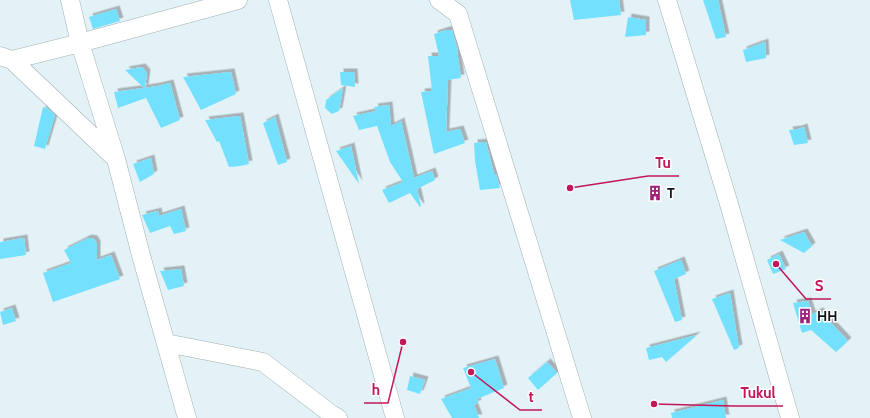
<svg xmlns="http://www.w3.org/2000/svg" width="870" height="418" font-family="Cabin,sans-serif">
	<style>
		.building { fill: #73e1fe; filter: url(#shadow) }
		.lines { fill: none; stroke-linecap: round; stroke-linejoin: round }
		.street-casing { stroke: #a1afb3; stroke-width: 19 }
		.street { stroke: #fff; stroke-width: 18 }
		.labels { text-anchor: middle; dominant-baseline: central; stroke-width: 3; stroke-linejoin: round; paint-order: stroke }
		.poi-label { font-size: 14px; font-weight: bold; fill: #101517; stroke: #fff; text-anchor: start }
		.leader { fill: none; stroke: #c2185b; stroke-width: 1.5 }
		.callout-dot { fill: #c2185b; stroke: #fff; stroke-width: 1.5 }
		.callout-label { font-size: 15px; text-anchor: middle; font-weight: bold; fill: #c2185b; stroke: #fff; stroke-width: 3; stroke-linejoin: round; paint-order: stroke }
	</style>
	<defs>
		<filter id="shadow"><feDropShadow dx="3.5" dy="-3.5" stdDeviation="0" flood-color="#0004"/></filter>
	</defs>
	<rect width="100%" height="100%" fill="#e3f2f7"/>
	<!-- building -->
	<path class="building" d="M570,0h49l2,15 -47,5z
		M703,0h15l8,37 -10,2z
		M116,9l4,12 -27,8 -4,-12z
		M628,17l18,3v15l-21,2z
		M446,30h6l6,21h-1l4,27 -13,2 -2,52 14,-3 5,14 -31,11 -13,-62 11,-1 -4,-35h11l-5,-22z
		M765,42l1,16 -20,4 -3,-12z
		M142,67l5,6 -2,15 12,-2 13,-3 10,37 -19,8 -15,-30 -28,10 -4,-16 30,-4 -19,-18z
		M231,72l5,22 -35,16 -18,-33z
		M340,72h14l1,15 -14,-2z
		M343,88l-4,23 -7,3 -7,-6 1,-8z
		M389,105l2,21 10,-5 13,57 18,-7 3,9 -18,9 4,17 -1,1 -10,-14 -21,10 -7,-13 21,-8 -13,-20 -13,-36 -18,4 -6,-14 23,-5 -2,-4z
		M43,107l4,1 8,7 -10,34 -11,-3z
		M240,116l9,48 -9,2 -11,1 -10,-26 -2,1 -12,-22z
		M275,117l12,45 -9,3 -15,-42z
		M804,127l4,16 -14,2 -5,-15 9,-1z
		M486,142l8,32h2l4,14 -20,2 -5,-29 -1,-18z
		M351,146l8,38 -23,-33z
		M151,158l3,16 -14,8 -7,-18z
		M181,209l5,22 -12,3 -4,-8 -20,7 -8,-18 16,-4 1,5z
		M804,232l8,14 -8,7 -24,-13z
		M24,238l2,17 -26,4v-17z
		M88,238l6,1 3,5v16l14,-5 9,24 -67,23 -10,-29 28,-10 -7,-13z
		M779,254l7,15 -13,5 -6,-14z
		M681,260l5,14 -12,5 8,41 -7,2 -21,-51z
		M181,269l3,17 -16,4 -8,-19z
		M730,293l9,55 -5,2 -22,-51z
		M808,301l4,13 8,-3 28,30 -12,11 -25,-22 -9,3 -9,-30z
		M12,308l4,13 -13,4 -3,-13z
		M697,335l-31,27 -4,-5 -13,3 -3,-12z
		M495,359l9,29 -27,11 1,4 -4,2 5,13h-27l-11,-19 30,-11 -8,-20z
		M547,362l10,11 -19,17 -10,-12z
		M410,376l15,4 -5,14 -13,-4z
		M723,400l3,18h-54l-1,-5z"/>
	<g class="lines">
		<!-- street casing -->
		<g class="street-casing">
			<path id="street" d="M70,0l10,43 36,116 26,100 45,159
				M278,0l117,418
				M439,0l19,14 124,404
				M667,0l62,204 61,214
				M0,56l12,4 68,-17 158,-43
				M12,60l103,98
				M166,343l97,19 68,52 7,4"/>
		</g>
		<!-- street -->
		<use href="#street" class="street"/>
	</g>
	<!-- icons -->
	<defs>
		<g id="building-bare" transform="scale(1.2)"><path d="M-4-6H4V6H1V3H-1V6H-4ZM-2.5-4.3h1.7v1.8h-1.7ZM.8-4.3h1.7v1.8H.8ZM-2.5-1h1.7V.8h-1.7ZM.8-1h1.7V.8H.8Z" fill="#9b2179" stroke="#fff" stroke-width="2.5" paint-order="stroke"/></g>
	</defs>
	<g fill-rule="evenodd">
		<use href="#building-bare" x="655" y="193"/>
		<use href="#building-bare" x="805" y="316"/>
	</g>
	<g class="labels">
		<!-- poi labels -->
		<g class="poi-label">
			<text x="667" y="193">T</text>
			<text x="817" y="316">HH</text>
		</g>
	</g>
	<!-- callouts -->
	<path class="leader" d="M570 188L648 176H679M776 264L806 299H831M403 342L388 403H364M654 404L733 406H783M471 372L520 410H542"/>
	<g class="callout-dot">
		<circle cx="570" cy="188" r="4"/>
		<circle cx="776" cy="264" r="4"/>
		<circle cx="403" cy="342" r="4"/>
		<circle cx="654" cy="404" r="4"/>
		<circle cx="471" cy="372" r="4"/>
	</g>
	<g class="callout-label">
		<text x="663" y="168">Tu</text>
		<text x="819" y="291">S</text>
		<text x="376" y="395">h</text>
		<text x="758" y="398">Tukul</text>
		<text x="531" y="402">t</text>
	</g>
</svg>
